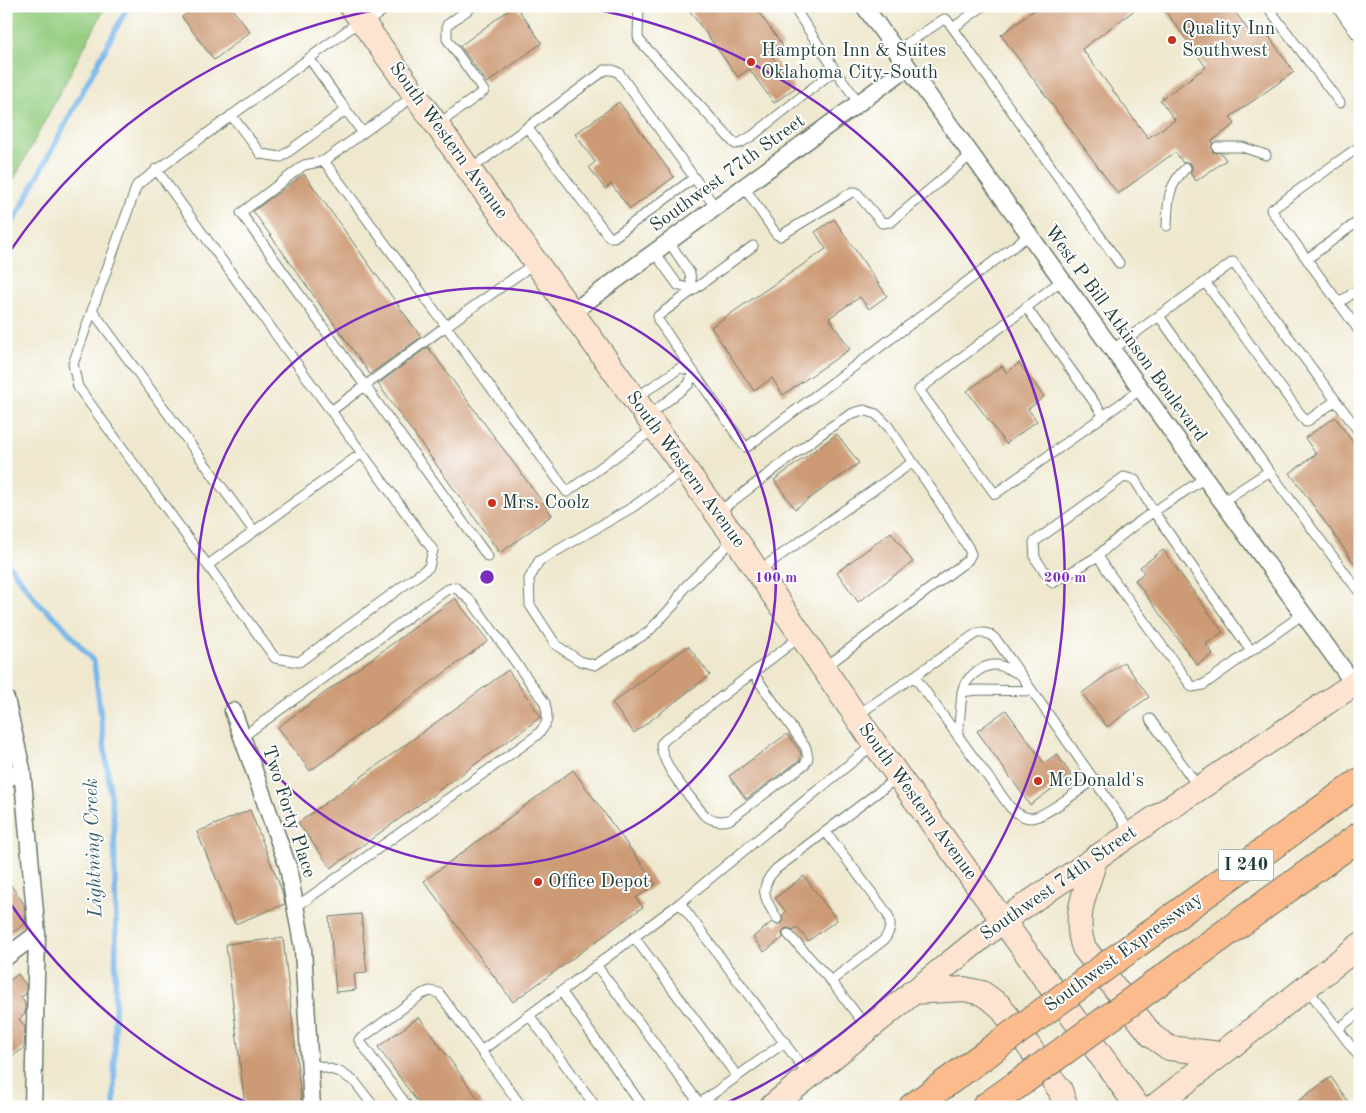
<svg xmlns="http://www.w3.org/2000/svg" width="1366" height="1113" font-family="'Old Standard TT',serif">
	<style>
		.green { fill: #93cc7f; stroke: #59845a }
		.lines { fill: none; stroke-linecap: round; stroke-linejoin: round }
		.stream { stroke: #77b6ea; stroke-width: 5.5 }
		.building { fill: #cc9a74 }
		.service-casing { stroke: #68796a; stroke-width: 11 }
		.minor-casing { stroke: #68796a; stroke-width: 19 }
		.tertiary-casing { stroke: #68796a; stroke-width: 22 }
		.secondary-casing { stroke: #68796a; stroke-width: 26 }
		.motorway-casing { stroke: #68796a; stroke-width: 30 }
		.service { stroke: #fff; stroke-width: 9 }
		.minor { stroke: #fff; stroke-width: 16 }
		.tertiary { stroke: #fff; stroke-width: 20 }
		.secondary { stroke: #fde4d1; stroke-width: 24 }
		.motorway { stroke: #fbbb8c; stroke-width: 28 }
		.motorway-bridge-casing { stroke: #68796a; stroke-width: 30; stroke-linecap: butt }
		.motorway-bridge { stroke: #fbbb8c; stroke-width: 28 }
		.ring { fill: none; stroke: #7b2cbf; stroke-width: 2.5 }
		.poi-dot { fill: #c8321e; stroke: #fff; stroke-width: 2 }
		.labels { text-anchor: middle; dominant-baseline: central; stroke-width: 4; stroke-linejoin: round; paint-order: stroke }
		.shield { fill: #fff; stroke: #627771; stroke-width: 1 }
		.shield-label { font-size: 18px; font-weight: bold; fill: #1f3d34 }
		.poi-label { font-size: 19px; fill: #1f3d34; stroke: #fff; text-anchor: start }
		.street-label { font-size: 19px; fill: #1f3d34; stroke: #fff }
		.water-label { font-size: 20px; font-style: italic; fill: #39616b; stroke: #fff }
		.centre { fill: #7b2cbf; stroke: #fff; stroke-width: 2.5 }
		.ring-label { font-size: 15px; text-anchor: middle; font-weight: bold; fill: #7b2cbf; stroke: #fff; stroke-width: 4; stroke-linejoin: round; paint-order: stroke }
	</style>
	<rect width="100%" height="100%" fill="#fff"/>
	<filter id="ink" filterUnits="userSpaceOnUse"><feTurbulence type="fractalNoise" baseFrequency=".02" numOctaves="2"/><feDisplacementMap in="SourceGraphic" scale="10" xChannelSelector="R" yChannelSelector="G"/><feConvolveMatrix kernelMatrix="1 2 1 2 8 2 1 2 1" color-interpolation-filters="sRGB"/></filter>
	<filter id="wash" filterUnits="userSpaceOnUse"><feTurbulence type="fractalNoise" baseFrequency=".0096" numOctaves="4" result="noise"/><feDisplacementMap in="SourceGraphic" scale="20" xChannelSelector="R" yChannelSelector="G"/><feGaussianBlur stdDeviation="1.12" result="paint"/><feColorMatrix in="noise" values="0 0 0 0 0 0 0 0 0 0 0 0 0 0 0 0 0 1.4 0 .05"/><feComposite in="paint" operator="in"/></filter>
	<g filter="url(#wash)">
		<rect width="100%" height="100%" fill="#efe8cf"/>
		<!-- green -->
		<path class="green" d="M6,6h100l-100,188z"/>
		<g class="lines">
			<!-- stream -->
			<path class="stream" d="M6,232l9,-13 113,-213
				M6,561l33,43 19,16 36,42 20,160 2,110 -2,175"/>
		</g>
		<g id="blocks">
			<!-- building -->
			<path class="building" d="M196,6h34l20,26 -36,28 -32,-43z
				M514,6h2l26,37 -55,40 -27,-37z
				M686,6h68l29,40 -12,9 24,33 -21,15 -25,-34 -11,8z
				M1040,6h100l-58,43 66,89 27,-18 -15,-20 46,-33 -44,-61h69l19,27 11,-8 33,47 -64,45 5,7 -23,17 1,1 -2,5 2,5 8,1 5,7 -30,21 -6,-8 2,-4 -1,-5 -4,-2 -4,1 -8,-11 -57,42 -117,-159z
				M619,102l55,75 -44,32 -19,-25 -6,5 -16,-22 6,-5 -20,-28z
				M304,174l117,163 -51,37 -117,-163z
				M834,219l53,77 -18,13 -9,-12 -31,21 21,31 -67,46 -11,-17 -18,13 -43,-64 115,-78 -11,-17z
				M428,347l124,168 -52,38 -122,-169z
				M1019,363l25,34 -16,12 9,12 -31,23 -39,-53 35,-25 5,7z
				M1335,417l25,35v119l-70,-98 26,-19 -11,-16z
				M837,434l22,29 -64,46 -21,-29z
				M891,532l22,30 -55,40 -21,-30z
				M1163,550l60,82 -17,12 7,10 -16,11 -62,-85 9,-7 -4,-6z
				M455,598l33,43 -178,130 -32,-44z
				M688,646l22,29 -76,58 -22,-30z
				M1124,662l25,35 -42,30 -25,-34z
				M508,670l33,47 -210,151 -33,-45z
				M1006,710l38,53 13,-9 14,21 -41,30 -53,-74z
				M787,734l14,19 -1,7 -54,39 -17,-23z
				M573,770l83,114 -20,14 7,9 -130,95 -89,-121z
				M250,810l32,81 3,13 -50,20 -38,-92z
				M804,876l33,44 -29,21 -11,-14 -4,3 -7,-2 -4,4 1,6 -19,14 -11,-15 19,-15 5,3 5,-3v-7l4,-3 -11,-14z
				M6,878l18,26 2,19 -20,14z
				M361,914l6,59 -13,1 2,16 -20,2 -7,-75z
				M283,938l19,169h-57l-19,-163z
				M18,974l8,11v9l-5,3 4,7v10l-6,5 6,8 -1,21 -18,13v-84l3,4z
				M419,1017l65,90h-63l-43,-60z
				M1331,1077l21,30h-62z"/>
		</g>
	</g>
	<g filter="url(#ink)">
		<use href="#blocks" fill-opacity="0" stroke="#68796a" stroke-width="1"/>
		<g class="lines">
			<!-- service casing -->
			<g class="service-casing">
				<path id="service" d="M639,6l-1,30 1,4 96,104 5,-1 12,-7 83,-66 24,33
					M793,6l42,64
					M1267,6l73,97
					M360,21l-223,164 -64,179 5,23 197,271 24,4 130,-95 4,-17 -102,-139 115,-85 121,166 88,-64
					M953,28l166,235
					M896,51l48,-32h2l7,9 30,-22
					M415,95l-91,66 122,165 89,-63
					M346,110l17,23
					M231,115l30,39 20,3 65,-47 -37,-52
					M437,125l47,-34 -37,-52v-14l26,-19
					M527,127l82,110h5l80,-59
					M1360,146l-89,64 89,122
					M1217,147h25l24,8
					M324,161l-20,4 -63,48 247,344
					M156,169l175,242
					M471,169l134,-99h8l6,3 97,135
					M744,187l32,47 4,2 72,-44h4l26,31 9,-1 80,-67
					M1167,226c1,-24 0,-40 19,-58
					M753,246l-95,70v4l87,127h2l282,-212
					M654,252l24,33 14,5 -2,-17 -21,-31
					M1307,259l53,-39
					M1062,280l-143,110 76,104 146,-105
					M1205,282l101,140 29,-21
					M1339,303l21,-15
					M1026,307l78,109
					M92,310l162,221
					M1159,316l110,155
					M1112,350l121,-88 127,171
					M634,399l46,-31 13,3 -4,13 -42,33
					M685,469l-52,38 -94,54 -10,18 1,26 26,40 24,16 15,4 52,-32 27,-28 10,-17 51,-50
					M1205,478c-36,24 -76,47 -107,78l11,17 83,114 11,-2 100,-71
					M1222,502l47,-31 91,122
					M717,513l112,-85 24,-15 11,-3 12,4 12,12 44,64 36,57 3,7 -3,6 -144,108
					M1098,556l-45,27 -18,-25 -1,-16 90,-65 11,3 19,32 97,139
					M208,565l154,-112
					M758,571l155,-109
					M753,673l53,75 2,10 -3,6 -76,56c-10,2 -16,1 -25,-5 -14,-19 -42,-48 -43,-71l5,-5 135,-103
					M914,676l96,131c5,5 13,11 21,11 13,0 51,-30 64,-39
					M962,692c3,-14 20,-28 35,-27 8,1 15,6 22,9
					M856,716l121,-83c10,-1 14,1 21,9l133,191
					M1150,719l49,69
					M242,737l204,-147 9,-3 17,15 73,101c4,17 3,21 -9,33l-240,171
					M958,737l4,-45 14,-2 56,1
					M826,832l61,81c5,11 4,17 -3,27l-53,41
					M680,903l129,173
					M777,919c-12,-21 -20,-30 -1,-50l122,-92
					M788,934l43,47 37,48
					M634,937l103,139
					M596,965l104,139
					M1306,987l32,42 22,-17
					M561,991l82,116
					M529,1015l67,92
					M1338,1029l22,29
					M481,1051l199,-148 194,-159
					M309,1063l31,9 15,10 19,25
					M696,1106l89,-64
					M408,1107l-49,-67 63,-46 8,-3 9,2 83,114"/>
			</g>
			<!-- minor casing -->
			<g class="minor-casing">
				<path id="minor" d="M864,6l490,678
					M571,313l337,-246
					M6,699l16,70 15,165 -4,173
					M233,711l55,156 15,82 9,158
					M6,780l16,-11
					M6,957l31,-23"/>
			</g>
			<!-- tertiary casing -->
			<g class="tertiary-casing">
				<path id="tertiary" d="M1343,6l17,24
					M361,20l19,-14"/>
			</g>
			<!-- secondary casing -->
			<g class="secondary-casing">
				<path id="secondary" d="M351,6l388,538 136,200 263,363
					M1096,857c-9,31 -24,59 -12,91l68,88 17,12 52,6
					M912,992l52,-3 18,4 18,13 60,84 6,17
					M771,1107l231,-186 358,-241
					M1154,1107l206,-162"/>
			</g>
			<!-- motorway casing -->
			<g class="motorway-casing">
				<path id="motorway" d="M1132,947l228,-165
					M1157,983l203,-147
					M913,1107l77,-56
					M986,1107l28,-20"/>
			</g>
			<!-- service -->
			<use href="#service" class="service"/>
			<!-- minor -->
			<use href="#minor" class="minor"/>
			<!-- tertiary -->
			<use href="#tertiary" class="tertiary"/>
			<!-- secondary -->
			<use href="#secondary" class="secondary"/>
			<!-- motorway -->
			<use href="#motorway" class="motorway"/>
			<!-- motorway-bridge casing -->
			<g class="motorway-bridge-casing">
				<path id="motorway-bridge" d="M990,1051l142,-104
					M1014,1087l143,-104"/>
			</g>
			<!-- motorway-bridge -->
			<use href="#motorway-bridge" class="motorway-bridge"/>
		</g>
	</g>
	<!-- distance rings -->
	<g class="ring">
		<circle cx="487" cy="577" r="289"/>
		<path d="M252 1105A578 578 0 0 1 8 900M8 254A578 578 0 0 1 392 7M582 7A578 578 0 0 1 722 1105"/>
	</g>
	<!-- markers -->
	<g class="poi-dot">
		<circle cx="1172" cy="40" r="5"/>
		<circle cx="751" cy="62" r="5"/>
		<circle cx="492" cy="503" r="5"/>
		<circle cx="1038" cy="781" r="5"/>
		<circle cx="538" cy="882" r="5"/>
	</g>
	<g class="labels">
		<!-- shield labels -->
		<rect class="shield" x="1218.5" y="849.5" width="55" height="31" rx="4"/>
		<g class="shield-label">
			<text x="1246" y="865">I 240</text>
		</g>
		<!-- poi labels -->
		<g class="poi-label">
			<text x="1182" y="29">Quality Inn<tspan x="1182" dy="22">Southwest</tspan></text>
			<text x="761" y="51">Hampton Inn &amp; Suites<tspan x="761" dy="22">Oklahoma City-South</tspan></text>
			<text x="502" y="503">Mrs. Coolz</text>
			<text x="1048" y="781">McDonald's</text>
			<text x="548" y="882">Office Depot</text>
		</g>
		<!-- street labels -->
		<g class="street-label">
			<text transform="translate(448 141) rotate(54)">South Western Avenue</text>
			<text transform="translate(728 174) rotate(-36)">Southwest 77th Street</text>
			<text transform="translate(1125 334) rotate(54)">West P Bill Atkinson Boulevard</text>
			<text transform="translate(685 470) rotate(54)">South Western Avenue</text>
			<text transform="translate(917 802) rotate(54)">South Western Avenue</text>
			<text transform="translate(288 812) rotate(72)">Two Forty Place</text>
			<text transform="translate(1059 884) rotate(-35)">Southwest 74th Street</text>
			<text transform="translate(1124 953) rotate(-36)">Southwest Expressway</text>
		</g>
		<!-- water labels -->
		<g class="water-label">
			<text transform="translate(94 848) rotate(-92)">Lightning Creek</text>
		</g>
	</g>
	<circle cx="487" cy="577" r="8" class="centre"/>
	<g class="ring-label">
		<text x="776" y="582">100 m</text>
		<text x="1065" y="582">200 m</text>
	</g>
	<!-- margin -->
	<rect width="1366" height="1113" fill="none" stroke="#fff" stroke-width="25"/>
</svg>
